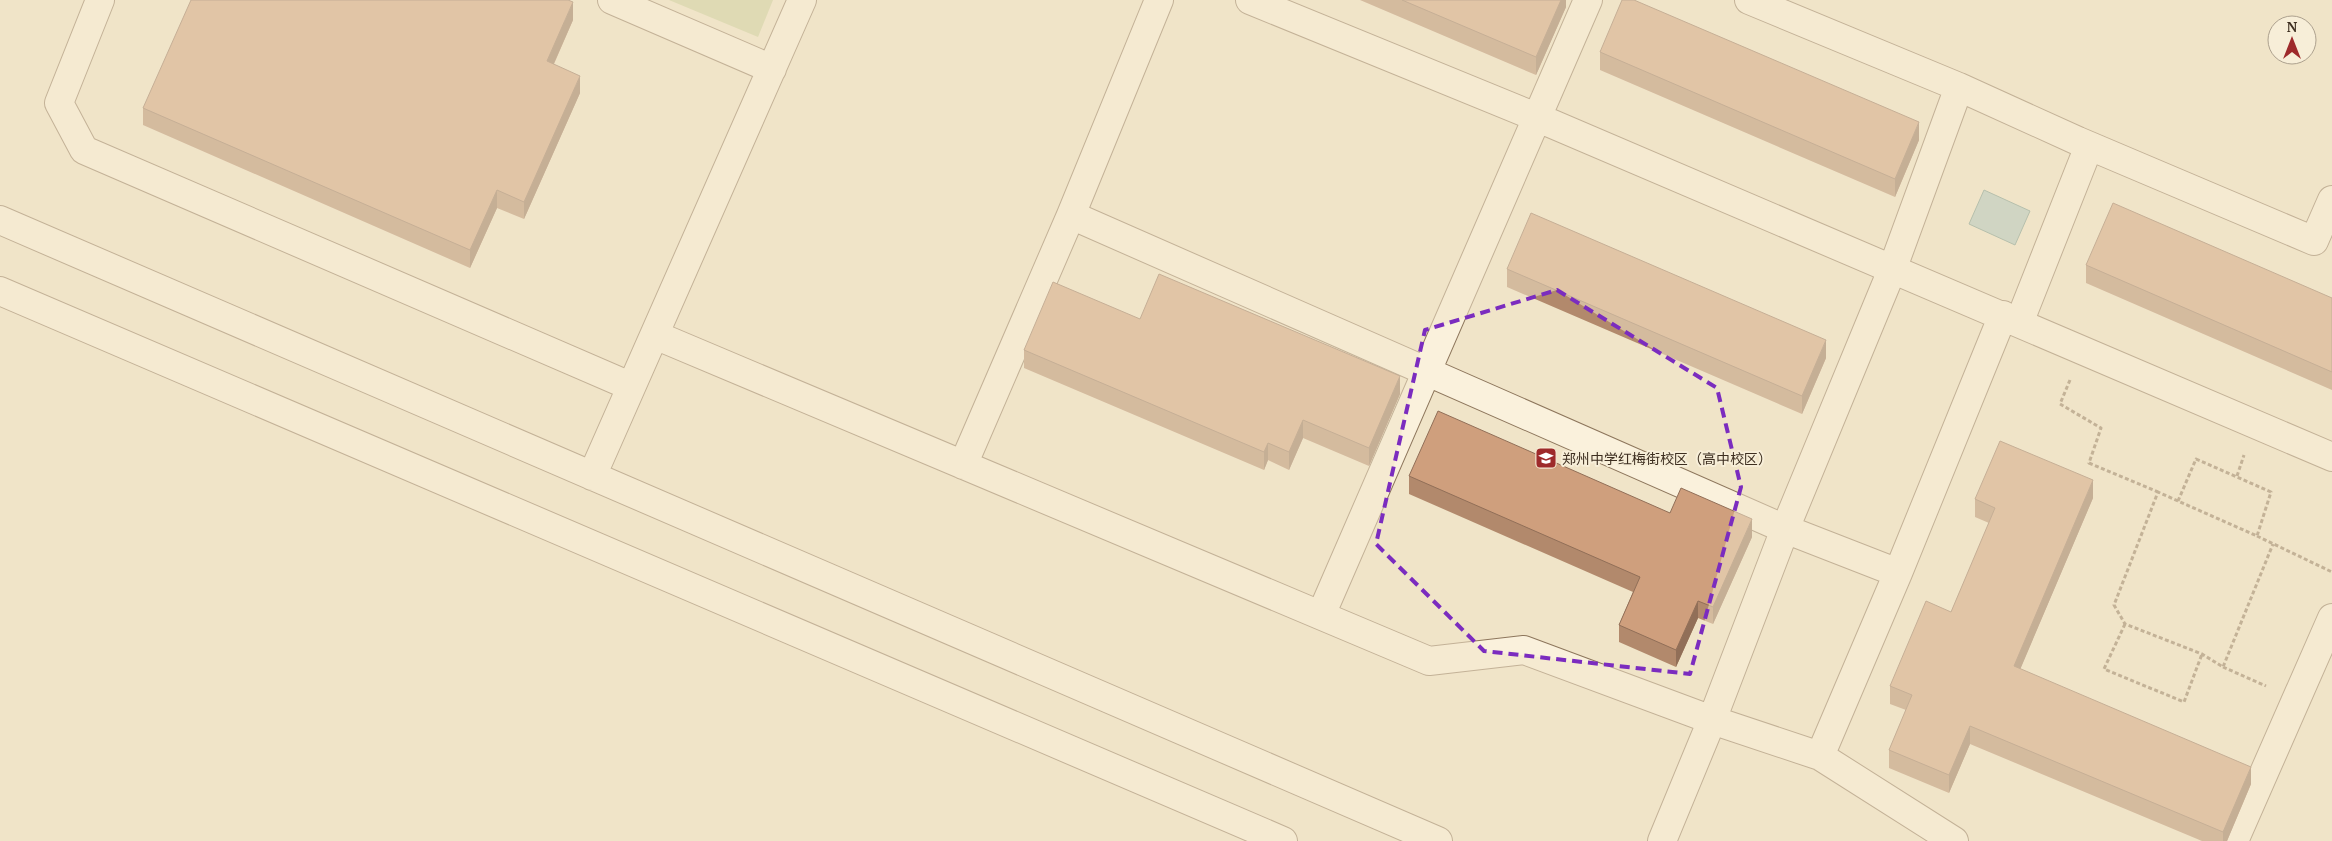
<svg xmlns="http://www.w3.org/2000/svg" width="2332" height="841" font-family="'PT Serif','Noto Sans SC',serif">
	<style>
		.green { fill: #c9cf9b }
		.water { fill: #a9c4bc; stroke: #6f938a }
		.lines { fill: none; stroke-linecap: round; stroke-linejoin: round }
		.minor-casing { stroke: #8d765c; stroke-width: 30 }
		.path { stroke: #8d765c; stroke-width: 3; stroke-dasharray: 4 2.5; stroke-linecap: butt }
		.minor { stroke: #faf1dc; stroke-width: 28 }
		.wall { fill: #b2896c }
		.shaded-wall { fill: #916f58 }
		.building { fill: #cf9f7d; stroke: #916f58 }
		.marked { fill: none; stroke: #7b2cbf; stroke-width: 4; stroke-dasharray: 10 6; stroke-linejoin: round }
		.labels { text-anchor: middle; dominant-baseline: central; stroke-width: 4; stroke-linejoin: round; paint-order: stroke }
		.poi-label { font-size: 14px; fill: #3d2e20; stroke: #f7eed8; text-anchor: start }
	</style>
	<rect width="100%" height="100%" fill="#f0e4c8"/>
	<!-- green -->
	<path class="green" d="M669,0h104l-15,37z"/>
	<!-- water -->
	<path class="water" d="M1984,190l46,21 -15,34 -46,-21z"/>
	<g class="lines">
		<!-- minor casing -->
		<g class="minor-casing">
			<path id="minor" d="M100,0l-41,103 25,47 546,236
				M612,0l160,69
				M1250,0l286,117 796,340
				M1959,87l119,54 236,100 18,-41
				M1071,215l714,314 107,-259 67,-183 -210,-87
				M0,220l1438,621
				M0,291l1283,550
				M2019,323l70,-177
				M655,335l774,326 95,-11 188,70 108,36 134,85
				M963,465l108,-250 88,-215
				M592,476l210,-476
				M1321,615l267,-615
				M1820,756l78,-183 105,-258
				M1662,841l50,-121 73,-191 113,44
				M2234,841l98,-223"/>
		</g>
		<!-- path -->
		<path class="path" d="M2070,380l-10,24 41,24 -12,35 69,29
			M2196,459l75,33 -14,44 -79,-35z
			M2237,476l7,-21
			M2178,501l-20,-9 -44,113 11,19 77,30 21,13 50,-123
			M2257,536l75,36
			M2125,624l-21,45 80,33 18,-48
			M2223,667l43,19"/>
		<!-- minor -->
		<use href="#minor" class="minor"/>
	</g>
	<!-- wall -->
	<path class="wall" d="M1360,0h206v7l-30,68z
		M573,20l-19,44 26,29 -56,126 -27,-11 -27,60 -327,-143v-17z
		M1600,52l319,88 -24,57 -295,-127z
		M2086,265l246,33v92l-246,-107z
		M1507,269l319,89 -24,56 -295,-127z
		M1140,319l260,75 -31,72 -66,-28 -14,32 -21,-10 -4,10 -240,-102v-18z
		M1409,476l261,37 82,24 -39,87 -15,-6 -22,49 -57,-25v-17l14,-33 -224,-98z
		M2093,498l-73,171 231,115 -24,57h-25l-232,-97 -21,49 -60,-25v-18l17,-40 -16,-6v-18l61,-74 38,-89 -14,-6v-18z"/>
	<!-- shaded-wall -->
	<path class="shaded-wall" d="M1561,0h5v7l-30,68v-18z
		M573,2v18l-26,59v-18z
		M580,76v17l-56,126v-17z
		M1919,122v18l-24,57v-18z
		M497,190v18l-27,60v-18z
		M1826,340v18l-24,56v-18z
		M1400,376v18l-31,72v-18z
		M1303,420v18l-14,32v-18z
		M1268,443v17l-4,10v-18z
		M2093,480v18l-79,186v-18z
		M1752,519v18l-39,87v-17z
		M1698,601v17l-22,49v-17z
		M1970,726v18l-21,49v-18z
		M2251,767v17l-24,57h-4v-9z"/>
	<!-- building -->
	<path class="building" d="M191,0h377l5,2 -26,59 33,15 -56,126 -27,-12 -27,60 -327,-142z
		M1402,0h159l-25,57z
		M1622,0h12l285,122 -24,57 -295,-127z
		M2113,203l219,95v74l-246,-107z
		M1531,213l295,127 -24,56 -295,-127z
		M1159,274l241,102 -31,72 -66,-28 -14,32 -21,-9 -4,9 -240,-102 29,-68 87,37z
		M1438,411l232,102 11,-25 71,31 -39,88 -15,-6 -22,49 -57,-25 21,-48 -231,-101z
		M2000,441l93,39 -79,186 237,101 -28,65 -253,-106 -21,49 -60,-25 23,-55 -22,-9 36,-85 25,11 44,-104 -20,-9z"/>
	<!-- marked area -->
	<path d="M0 0H2332V841H0ZM1557,290l160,98 24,99 -51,187 -206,-23 -108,-107 49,-214z" fill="#f0e4c8" fill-opacity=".55" fill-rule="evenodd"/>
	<path class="marked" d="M1557,290l160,98 24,99 -51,187 -206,-23 -108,-107 49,-214z"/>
	<!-- icons -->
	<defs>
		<g id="school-square" transform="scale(1.125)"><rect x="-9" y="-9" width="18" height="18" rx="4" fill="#9e2a2b" stroke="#f7eed8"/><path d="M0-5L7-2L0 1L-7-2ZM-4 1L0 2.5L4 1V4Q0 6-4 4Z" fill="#fff"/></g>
	</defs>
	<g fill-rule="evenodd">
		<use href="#school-square" x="1546" y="458"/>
	</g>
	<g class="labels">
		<!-- poi labels -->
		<g class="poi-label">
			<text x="1562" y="458">郑州中学红梅街校区（高中校区）</text>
		</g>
	</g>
	<!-- north arrow -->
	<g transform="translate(2292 40)"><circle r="24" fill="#f7eed8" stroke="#ada18e"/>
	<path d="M0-4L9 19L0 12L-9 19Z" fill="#9e2a2b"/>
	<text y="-8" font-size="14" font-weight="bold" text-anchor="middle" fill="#3d2e20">N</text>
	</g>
</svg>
